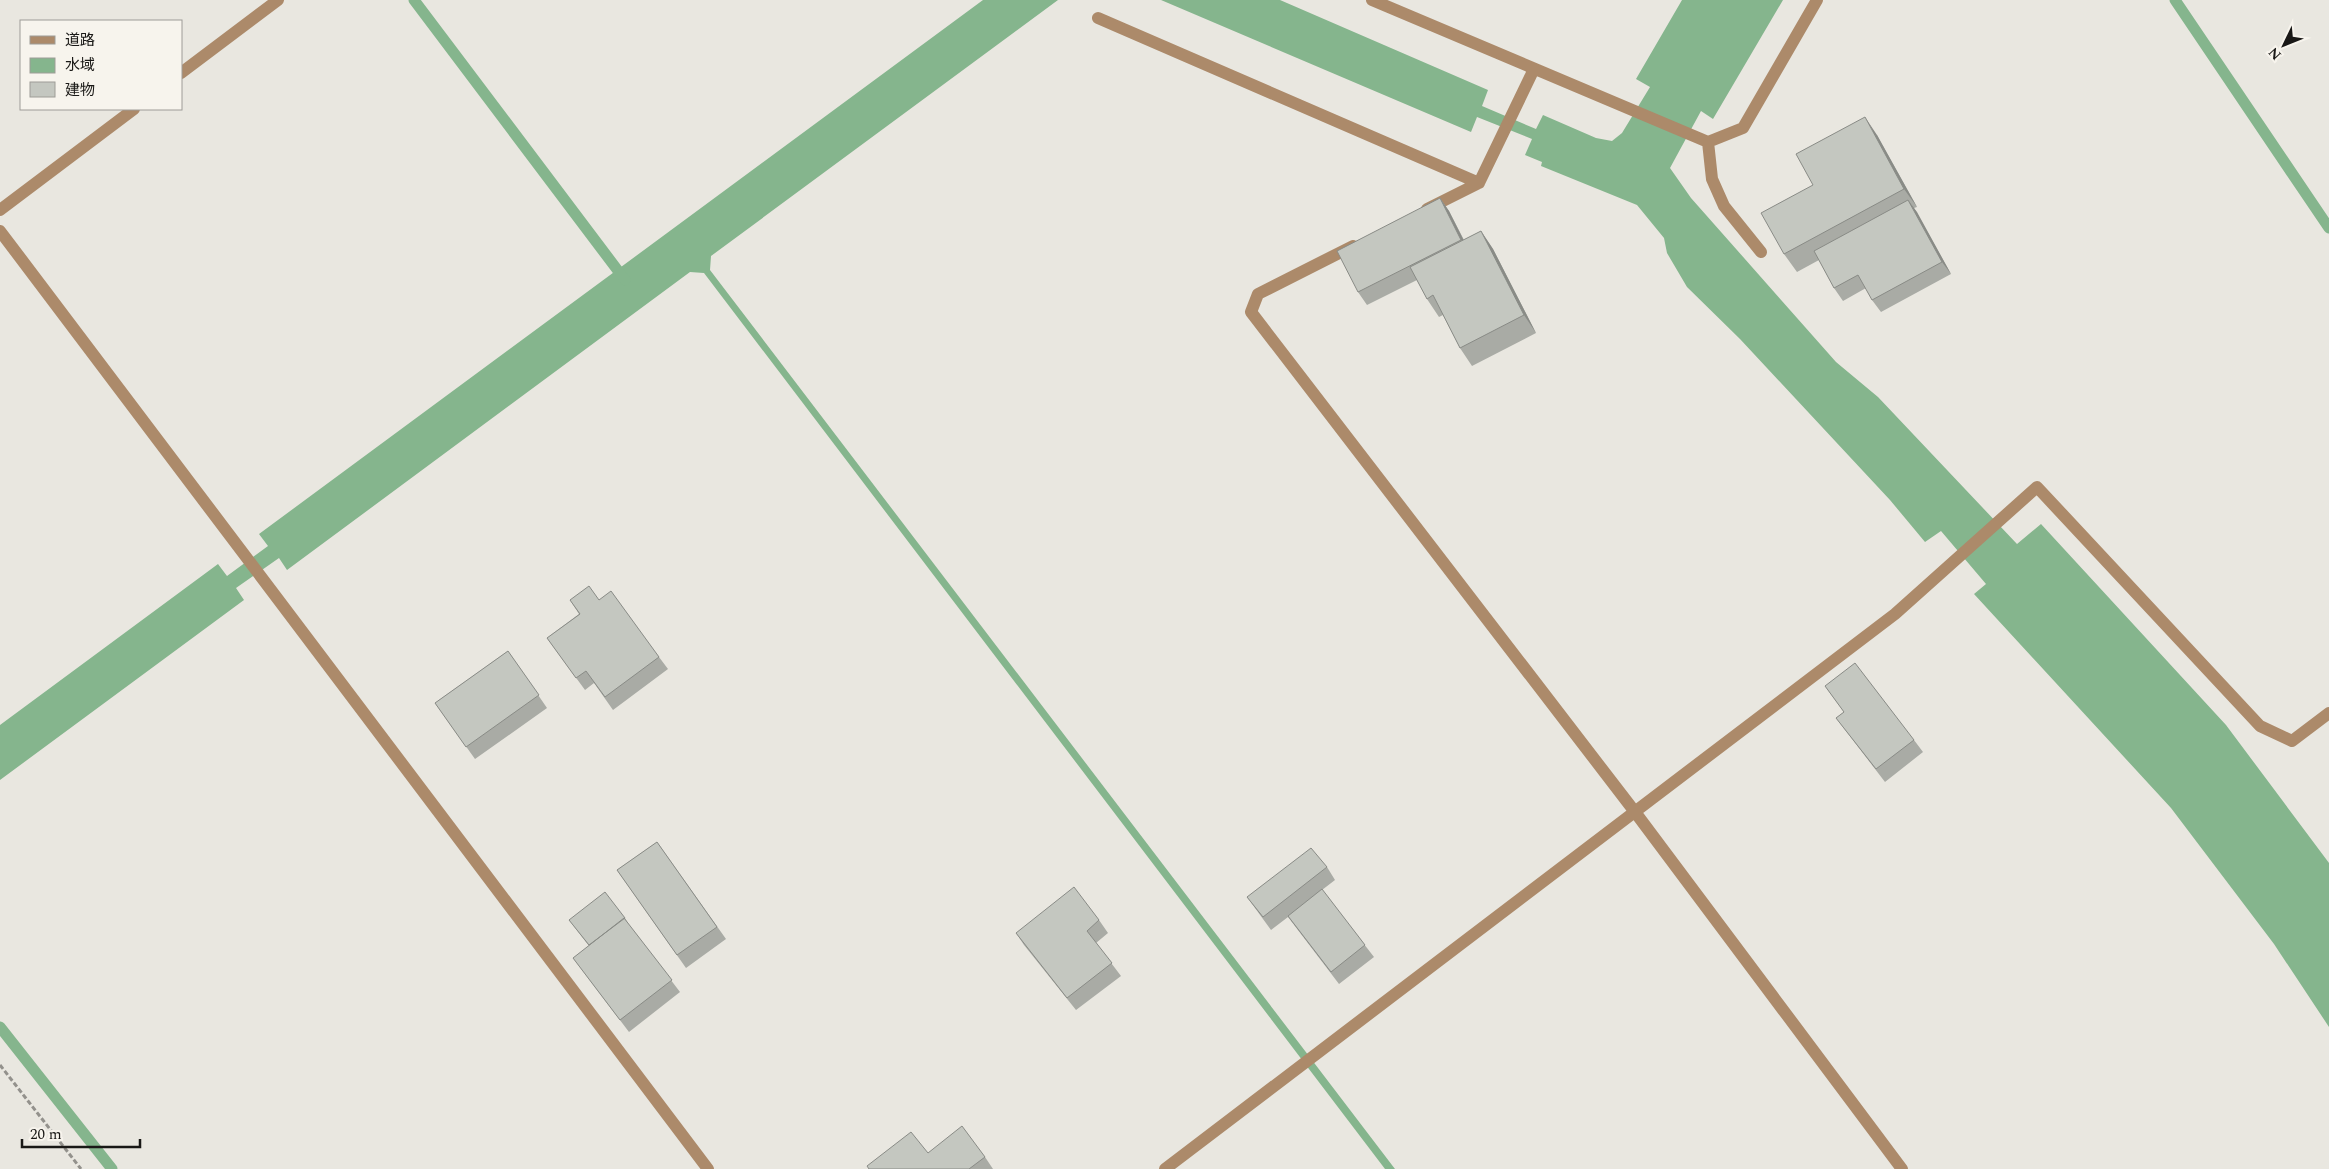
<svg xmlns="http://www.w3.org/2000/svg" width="2329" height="1169" font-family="Spectral,'Noto Sans JP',serif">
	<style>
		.water { fill: #85b58d }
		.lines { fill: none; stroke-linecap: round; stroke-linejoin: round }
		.stream { stroke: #85b58d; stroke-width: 11 }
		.path { stroke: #93918c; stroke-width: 3; stroke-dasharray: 5 2.5; stroke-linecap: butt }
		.minor { stroke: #ac8a6a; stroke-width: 12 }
		.wall { fill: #a9aba5 }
		.shaded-wall { fill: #898b86 }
		.building { fill: #c4c7c0; stroke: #898b86 }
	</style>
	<rect width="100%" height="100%" fill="#e9e7e0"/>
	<!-- water -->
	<path class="water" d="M983,0h75l-347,256 -1,14 685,899h-10l-681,-896 -14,-1 -403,298 -8,-12 -43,30 8,12 -244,180v-55l218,-161 9,12 41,-30 -9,-12z
		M1161,0h119l208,90 -6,16 54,23 7,-14 53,23 16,3 10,-8 28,-46 -14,-8 46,-79h101l-70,119 -12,-8 -31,57 21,30 145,164 42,35 139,147 24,-20 185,201 103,138v164l-55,-83 -103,-136 -197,-214 12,-10 -45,-53 -16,11 -35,-42 -150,-161 -53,-52 -20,-34 -3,-15 -27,-33 -96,-39 1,-4 -17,-7 7,-16 -55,-22 -6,15z"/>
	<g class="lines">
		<!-- stream -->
		<path class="stream" d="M414,0l211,280
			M2175,0l154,228
			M0,1027l112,142"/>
		<!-- path -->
		<path class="path" d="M0,1065l81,104"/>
		<!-- minor -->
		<path class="minor" d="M1372,0l336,142 35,-14 74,-128
			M1098,18l381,165
			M181,73l97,-73
			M1708,142l4,37 12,27 37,46
			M1427,209l52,-26 55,-114
			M0,210l134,-101
			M0,231l708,938
			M1353,246l-95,48 -7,18 384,500 267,357
			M1165,1169l730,-555 142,-127 223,239 32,15 37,-28"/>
	</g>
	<!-- wall -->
	<path class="wall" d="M1877,135l40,72 -3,1 37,66 -70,38 -9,-12 -6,-12 -23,13 -9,-13 -15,-28 -22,12 -13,-18 29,-69z
		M1440,198l9,13 15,29 17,-9 12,18 43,84 -64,33 -12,-18 -17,-33 -4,2 -12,-18 -10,-19 -50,25 -9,-13z
		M570,600h29l60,57 9,12 -55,41 -19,-27 -9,7 -38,-52 32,-24z
		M508,651l39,57 -72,51 -40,-56z
		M1825,686l89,54 9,12 -38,30 -49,-64 8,-6z
		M657,842l69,97 -40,29 -69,-98z
		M1327,867l8,13 -13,10 52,67 -35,27 -51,-67 -17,13 -24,-33z
		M625,918l4,7 51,67 -51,40 -56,-74 16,-12 -20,-26z
		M1099,920l9,13 -12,10 25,33 -45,34 -52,-65 -8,-12z
		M985,1157l8,12h-124z"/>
	<!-- shaded-wall -->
	<path class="shaded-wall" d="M1865,117l12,18 40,72 -13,-18z
		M1440,198l9,13 21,42 -9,-13z
		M1908,200l9,12 34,62 -9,-12z
		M1481,231l12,18 43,84 -12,-18z"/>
	<!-- building -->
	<path class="building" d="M1865,117l39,72 -120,65 -23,-41 52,-28 -17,-31z
		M1440,198l21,42 -103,52 -21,-41z
		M1908,200l34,62 -70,38 -14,-25 -24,13 -20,-37z
		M1481,231l43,84 -64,33 -27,-53 -6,4 -17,-32z
		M589,586l10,14 12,-9 48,66 -54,40 -19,-26 -10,7 -29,-40 33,-24 -10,-14z
		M508,651l31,44 -73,52 -31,-44z
		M1855,663l59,77 -38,29 -40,-51 8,-6 -19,-26z
		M657,842l60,85 -40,28 -60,-85z
		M1311,848l16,19 -64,50 -16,-20z
		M1074,887l25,33 -12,11 25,32 -45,35 -51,-65z
		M1322,889l43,56 -34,27 -43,-56z
		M605,892l20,26 -36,27 -20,-25z
		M624,918l48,62 -52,40 -47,-62z
		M962,1126l23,31 -16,12h-100l-2,-3 44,-34 17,21z"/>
	<!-- legend -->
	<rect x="20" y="20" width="162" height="90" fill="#f7f4ed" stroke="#9e9c97"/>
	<rect x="30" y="36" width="25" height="8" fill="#ac8a6a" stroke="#9e9c97"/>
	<text x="65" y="45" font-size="15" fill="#191816">道路</text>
	<rect x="30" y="58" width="25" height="15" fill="#85b58d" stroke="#9e9c97"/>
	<text x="65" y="70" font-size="15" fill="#191816">水域</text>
	<rect x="30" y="82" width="25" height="15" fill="#c4c7c0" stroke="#9e9c97"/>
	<text x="65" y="95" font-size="15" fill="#191816">建物</text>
	<!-- north arrow -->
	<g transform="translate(2284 45) rotate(227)" stroke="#f7f4ed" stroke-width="4" paint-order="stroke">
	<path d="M0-4L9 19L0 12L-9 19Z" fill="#191816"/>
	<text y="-8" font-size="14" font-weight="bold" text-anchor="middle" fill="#191816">N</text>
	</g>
	<!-- scale -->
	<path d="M22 1139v8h118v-8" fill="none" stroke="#191816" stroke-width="2.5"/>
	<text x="30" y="1139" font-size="15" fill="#191816" stroke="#f7f4ed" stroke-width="4" paint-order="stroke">20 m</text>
</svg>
